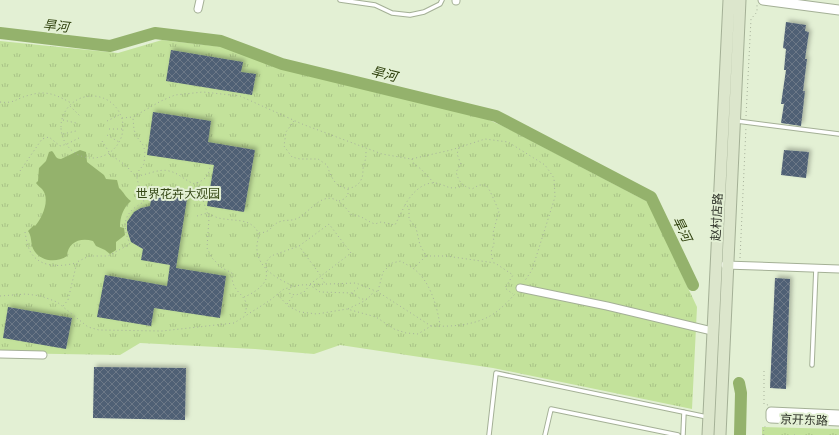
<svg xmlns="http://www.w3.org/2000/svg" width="839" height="435" font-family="'Fira Sans Condensed','Noto Sans SC',sans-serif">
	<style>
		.park { fill: url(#park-tufts) }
		.water { fill: #94b26c }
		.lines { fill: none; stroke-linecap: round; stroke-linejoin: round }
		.river { stroke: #94b26c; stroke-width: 12 }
		.building { fill: url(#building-cross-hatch); filter: url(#shadow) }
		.service-casing { stroke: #a4b096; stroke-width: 5.5 }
		.minor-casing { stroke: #a4b096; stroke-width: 9 }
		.tertiary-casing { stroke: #a4b096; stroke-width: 11 }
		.secondary-casing { stroke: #a4b096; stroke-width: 13 }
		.path { stroke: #a7b19b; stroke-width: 1; stroke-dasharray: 1 3; stroke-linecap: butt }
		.service { stroke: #fff; stroke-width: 3.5 }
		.minor { stroke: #fff; stroke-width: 7 }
		.tertiary { stroke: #fff; stroke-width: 9 }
		.secondary { stroke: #dce6cc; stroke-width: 11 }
		.labels { text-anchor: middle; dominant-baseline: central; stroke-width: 4; stroke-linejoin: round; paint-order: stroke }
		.park-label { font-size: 12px; fill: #354816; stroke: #e3f0d4 }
		.street-label { font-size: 12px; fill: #2f3329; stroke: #e3f0d4 }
		.water-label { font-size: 13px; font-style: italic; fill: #293b06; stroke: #e3f0d4 }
	</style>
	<defs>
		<pattern id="park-tufts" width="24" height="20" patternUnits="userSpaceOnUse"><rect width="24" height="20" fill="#c3e29b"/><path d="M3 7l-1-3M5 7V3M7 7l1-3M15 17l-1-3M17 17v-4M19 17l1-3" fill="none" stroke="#a8c286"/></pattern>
		<pattern id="building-cross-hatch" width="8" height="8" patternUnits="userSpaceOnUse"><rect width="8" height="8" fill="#4f6074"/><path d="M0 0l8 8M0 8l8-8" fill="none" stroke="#6c7887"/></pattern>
		<filter id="shadow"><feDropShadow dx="2.5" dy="-2.5" stdDeviation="2" flood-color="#0004"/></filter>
	</defs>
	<rect width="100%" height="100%" fill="#e3f0d4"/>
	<!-- park -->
	<path class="park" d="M162,40l61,7 63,23 177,39 40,17 145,76 35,49 -1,24 15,32 -5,102 -199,-41 -153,-23 -26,9 -59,-5 -115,-6 -20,12 -120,-2v-312l118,12z
		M762,427l77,2v6h-77z"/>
	<!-- water -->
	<path class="water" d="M80,150l6,2 1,10 17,13 2,4 11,1 2,8c5,4 6,9 12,13 -8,7 -11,16 -11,26l4,1 1,7 -9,7v8l-6,4 -5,-4 -9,-4 -3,-5c-14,-4 -25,2 -26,15 -12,8 -30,5 -35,-10 -1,-6 -1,-11 -4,-15l6,-6 1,1c7,-8 16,-27 7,-37 -1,-1 -4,-3 -6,-6l2,-2 1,-13 7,-7 3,-9 3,-1c4,4 3,8 9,8z"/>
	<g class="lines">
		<!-- river -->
		<path class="river" d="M0,33l110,13 45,-13 66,8 61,23 214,52 155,81 42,88
			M739,383l2,10 -1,42"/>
	</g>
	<!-- building -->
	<path class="building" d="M786,22l20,3 -1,6 4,1 -4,27h2l-4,32h2l-4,35 -20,-3 3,-19h-3l5,-34h-2l2,-21 -3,-1z
		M171,50l72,12 -2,10 15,2 -4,21 -86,-14z
		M153,112l58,9 -3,21 47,8 -11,62 -37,-6 7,-41 -67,-10z
		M784,150l25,2 -3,26 -25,-3z
		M152,193l35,6 -11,69 50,8 -6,42 -66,-10 -3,18 -54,-9 8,-42 62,11 3,-21 -29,-5 2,-11 -12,-7 -4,-12v-8l7,-10 7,-4 9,-2z
		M775,278l15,1 -4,110 -16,-1z
		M8,307l64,11 -6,31 -63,-11z
		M94,367l92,1 -1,52 -92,-2z"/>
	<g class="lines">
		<!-- service casing -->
		<g class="service-casing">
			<path id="service" d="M340,0l35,5 17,8 18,2 14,-3 16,-8 2,-4
				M737,121l102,13
				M812,365l4,-97
				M489,435l7,-62 211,44
				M545,435l6,-26 127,26
				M683,435l1,-23"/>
		</g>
		<!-- minor casing -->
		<g class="minor-casing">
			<path id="minor" d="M456,1v-1
				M198,9l2,-9
				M725,265l114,4
				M520,288l87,18 105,25
				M0,354l43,1"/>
		</g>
		<!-- tertiary casing -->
		<g class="tertiary-casing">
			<path id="tertiary" d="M763,0l76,10
				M839,415l-68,-3v6l68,3"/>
		</g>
		<!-- secondary casing -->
		<g class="secondary-casing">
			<path id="secondary" d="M708,435l21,-435
				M720,435l20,-435"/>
		</g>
		<!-- path -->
		<path class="path" d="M61 127a31 31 0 1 1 62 0a31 31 0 1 1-62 0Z
			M0,102c15,2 16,-4 30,-7 16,-5 27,0 41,8
			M70,106l10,10
			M746,116l5,-97 6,-7v-7
			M122,118l11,-1 28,-16 14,-6 28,-3 37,4 62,28 80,30 29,5 40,-9 34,-11 23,3 37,23 9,13 1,19 -23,73 -8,12
			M63,120l13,3
			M107,121l12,-6
			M294,121l-8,11 -2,14 5,7 3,4 8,2h18l9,6c2,6 4,12 8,17 7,9 21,8 26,-2 3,-5 1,-11 3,-16 2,-5 2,-9 2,-15
			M109,129h13
			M63,134l13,-3
			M107,135l12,7
			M102,141l7,11
			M459,148l-2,6 4,10 -5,8c3,10 6,14 16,17l7,-4h7l4,6 9,20 -6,22 1,11 -3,8 2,10
			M109,154c6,4 11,7 16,11 5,4 6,8 12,11 10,-1 23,-8 32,-5 10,2 16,10 26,13 14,-6 14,-10 16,-24
			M412,159l2,5 7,5 13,14
			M20,171l22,-32 7,-2 11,9 7,-2 12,-6
			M197,182l12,36 -2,30 5,10 10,10 10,5c0,3 0,7 1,10 4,13 19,14 11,33
			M339,201l5,-2 4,-4v-6
			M405,205c6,-11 17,-23 30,-22 13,2 13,8 28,3
			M197,216l10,-3c6,3 12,6 18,6 11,2 23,0 31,10 4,5 2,10 1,15 -2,23 19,34 36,42
			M25,232c1,6 2,13 5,19 9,17 30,16 46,12
			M259,233c14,-1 10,-7 20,-11 7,-3 13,0 21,-5 11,-7 24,-27 39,-15 5,3 9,9 13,13 10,0 14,6 23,9l6,-2 14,3 10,-20 4,2v12l7,9 4,17 6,11 -12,12
			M426,256h20l49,7 18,12 -8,13 8,6
			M740,258l6,-131
			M310,284l11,-8 4,8
			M289,289l1,5 6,1 8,-3 6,-7 10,7 32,1 8,-7
			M378,291l5,-19 9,-9 9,-2c4,3 9,5 13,8 16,12 23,37 26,56
			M352,293l9,6h6
			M0,296l26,-2 15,2 16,6 31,25 11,3 63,1 72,-8 35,-22 15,-12 16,-4 56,-2 22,9 53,34 -13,8 -12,-1 -12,-4 -18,-12 -29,-8 -30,5 -17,-2 -12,-6 -11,-12
			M244,297c8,-3 19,-10 22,-18 1,-5 0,-12 0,-17l5,-6 28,-10 30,-22 22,29 -30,23 -22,-30
			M287,304l6,-8
			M63,306l5,-6 9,-38 12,-6h19l22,-12c-9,-20 -6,-32 14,-42l-7,-23v-6l7,-9 1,-13 -2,-6 -6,-8 -3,-7 -1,-12
			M348,309c11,-6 19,-7 26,-18
			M431,326c24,1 53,-1 71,-19 5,-4 9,-9 13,-13
			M764,371v33l4,1
			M763,435l1,-7 2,-3
			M794,435h2"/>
		<!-- service -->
		<use href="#service" class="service"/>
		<!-- minor -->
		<use href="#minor" class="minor"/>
		<!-- tertiary -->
		<use href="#tertiary" class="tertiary"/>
		<!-- secondary -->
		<use href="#secondary" class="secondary"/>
	</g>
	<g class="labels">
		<!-- park labels -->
		<g class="park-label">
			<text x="178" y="194">世界花卉大观园</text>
		</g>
		<!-- street labels -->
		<g class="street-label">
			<text transform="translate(717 217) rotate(-87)">赵村店路</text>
			<text transform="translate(804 420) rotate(2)">京开东路</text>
		</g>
		<!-- water labels -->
		<g class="water-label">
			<text transform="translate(56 26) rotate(6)">旱河</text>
			<text transform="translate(384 74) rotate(14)">旱河</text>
			<text transform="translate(682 229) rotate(64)">旱河</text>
		</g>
	</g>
</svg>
